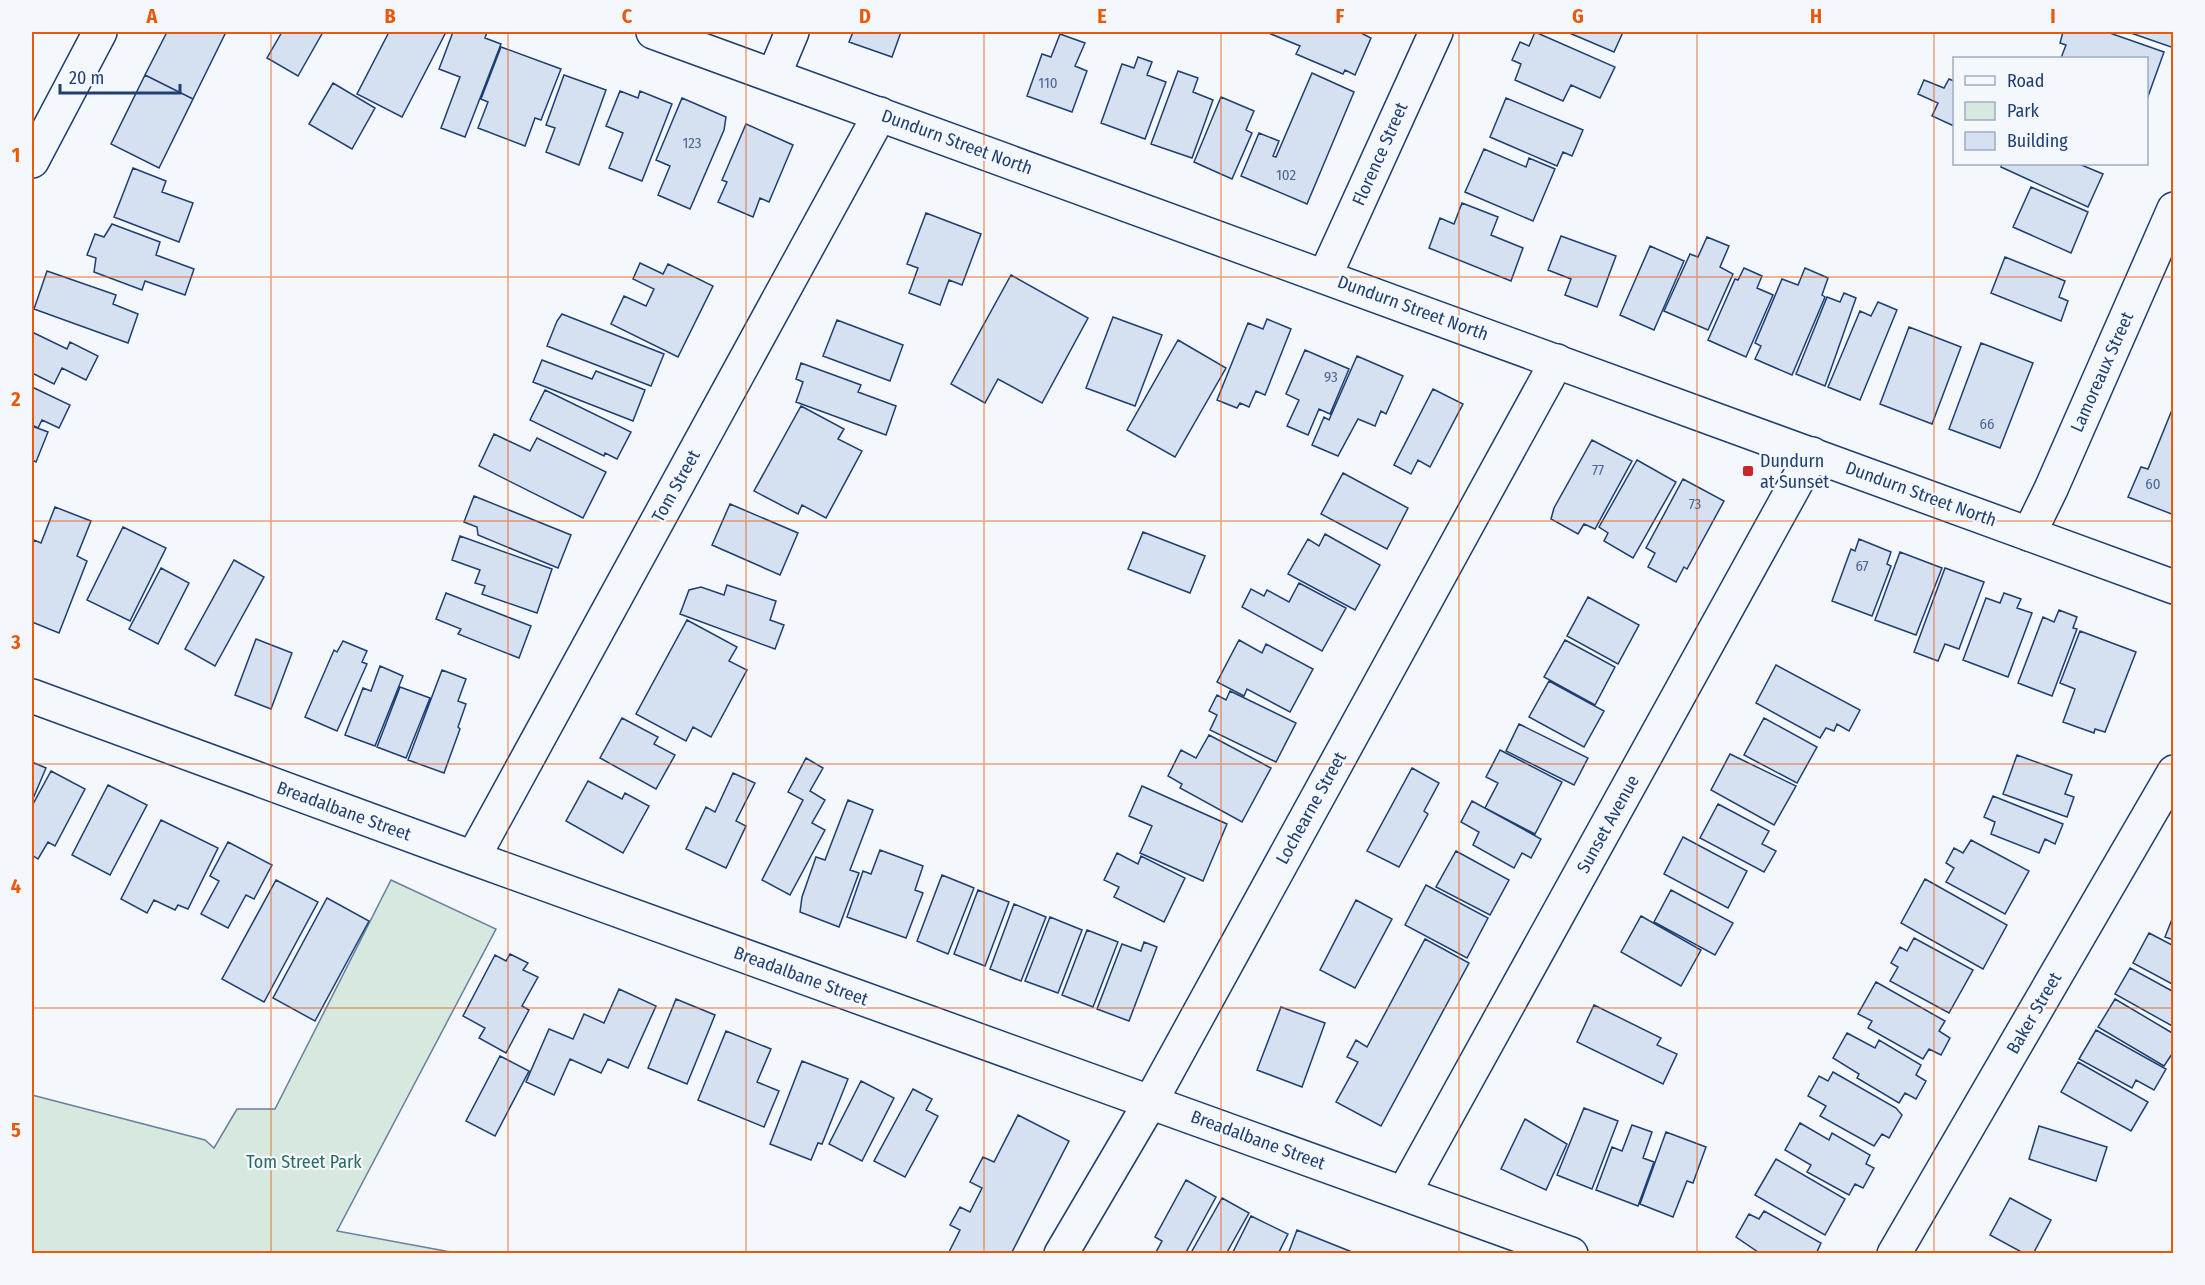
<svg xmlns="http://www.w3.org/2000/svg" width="2205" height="1285" font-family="'Fira Sans Condensed',sans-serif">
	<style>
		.green { fill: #d7e8df; stroke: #687fa3; stroke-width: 1.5 }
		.building { fill: #d5e0f0; stroke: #1d3f73; stroke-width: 1.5 }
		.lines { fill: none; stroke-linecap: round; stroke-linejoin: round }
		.minor-casing { stroke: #1d3f73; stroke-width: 36 }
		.primary-casing { stroke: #1d3f73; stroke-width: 36 }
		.minor { stroke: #f4f7fb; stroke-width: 33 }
		.primary { stroke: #f4f7fb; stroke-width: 33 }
		.grid { fill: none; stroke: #e8590c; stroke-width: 1.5; stroke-opacity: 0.55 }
		.poi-dot { fill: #c62828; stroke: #f4f7fb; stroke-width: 2 }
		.labels { text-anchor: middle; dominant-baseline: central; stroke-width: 4.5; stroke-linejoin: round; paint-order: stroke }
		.number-label { font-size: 15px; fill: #4b6792 }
		.street-label { font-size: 18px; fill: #1d3f73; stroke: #f4f7fb }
		.poi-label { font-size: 18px; fill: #1d3f73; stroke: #f4f7fb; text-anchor: start }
		.park-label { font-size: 18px; fill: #2c6c60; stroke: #f4f7fb }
		.neatline { fill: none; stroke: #e8590c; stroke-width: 2 }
		.grid-label { font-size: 20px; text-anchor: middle; font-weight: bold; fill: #e8590c }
	</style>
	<rect width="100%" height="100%" fill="#f4f7fb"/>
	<!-- green -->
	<path class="green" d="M391,880l105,49 -159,302 119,22h-424v-158l173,45 9,8 23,-39h38z"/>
	<!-- building -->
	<path class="building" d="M167,32h59l-33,67 -48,-24z
		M282,32h41l-25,44 -31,-18z
		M389,32h57l-44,85 -45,-23z
		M453,32h34l-2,6 16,6 -36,93 -24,-9 19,-51 -21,-8z
		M853,32h48l-9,25 -43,-15z
		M1266,32h96l-1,1 10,5 -16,37 -10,-5 -2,4 -47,-20 4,-8z
		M1535,32l80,35 -15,31 -29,-13 -8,16 -48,-21 6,-16 -9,-4 8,-18 9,4z
		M1567,32h56l-9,20z
		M2063,32h44l57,20 -18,50v-44h-85l5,-13 -6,-2z
		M2128,32h46v16z
		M1060,34l25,9 -10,23 12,5 -15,41 -45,-16 15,-42 9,3z
		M501,47l60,22 -20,51 -6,-2 -10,28 -47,-18 10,-26 -7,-3z
		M1138,57l14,5 -5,13 19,7 -21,57 -44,-16 21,-59 12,4z
		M1178,71l20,7 -5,14 20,8 -21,58 -41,-14z
		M1312,73l42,19 -47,112 -66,-28 18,-43 20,8 -6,15 3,1z
		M145,75l48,24 -34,69 -48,-24z
		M564,75l42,15 -27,75 -33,-13 9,-24 -9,-3z
		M1949,79l5,2v45l-22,-10 6,-13 -20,-9 6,-14 20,8z
		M333,83l42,25 -23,41 -43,-25z
		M620,91l18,7 2,-7 32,13 -30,77 -33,-13 14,-35 -17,-7z
		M1221,97l33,14 -8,19 6,3 -20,46 -38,-17z
		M682,98l44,19 -2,13 -34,79 -32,-14 12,-29 -14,-6z
		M1506,98l77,32 -11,26 -9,-4 -6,14 -67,-29z
		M746,124l47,21 -24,57 -9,-4 -7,19 -35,-15 9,-20 -5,-2z
		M1484,149l42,18 3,-9 26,11 -22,52 -68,-29z
		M2002,164h77l24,10 -15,33 -87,-40z
		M133,168l33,13 -4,11 31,11 -14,39 -65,-25z
		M2031,187l57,25 -17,41 -58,-26z
		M1462,203l36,14 -7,18 32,13 -12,33 -82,-33 11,-30 14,6z
		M926,213l55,21 -19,51 -13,-5 -9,25 -31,-12 9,-25 -11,-4z
		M112,224l48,18 -4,13 38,14 -9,26 -40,-14 -3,9 -48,-18 2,-14 -9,-3 8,-21 9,3z
		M1561,236l55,20 -19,51 -32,-12 6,-16 -23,-9z
		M1707,237l22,9 -9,21 13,7 -25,56 -44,-19 26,-57 8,3z
		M1650,246l34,15 -30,69 -34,-15z
		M2005,257l60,24 -6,16 9,4 -7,20 -70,-28z
		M640,263l23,11 5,-10 45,22 -35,71 -67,-33 13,-28 22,10 8,-17 -21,-10z
		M1744,268l18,8 -5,12 16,7 -27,62 -38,-17 27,-61 3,1z
		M1805,268l23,10 -6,17 3,2 -33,78 -37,-16 6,-13 -6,-3 27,-64 16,6z
		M47,271l69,24 -3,9 25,10 -10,29 -94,-34z
		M1011,275l77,43 -46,85 -44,-24 -13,24 -34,-19z
		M1844,293l12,5 -31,88 -29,-12 31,-77 13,5z
		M1878,302l19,8 -37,90 -32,-13 32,-76 11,5z
		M562,314l102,40 -13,32 -104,-40 10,-25z
		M1113,317l49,18 -27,71 -49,-18z
		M1267,319l24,10 -26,66 -9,-4 -7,16 -9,-4 -3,5 -20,-8 31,-77 15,6z
		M837,320l66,25 -13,36 -67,-25z
		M1909,327l52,20 -29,77 -52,-20z
		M32,332l35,17 3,-7 28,14 -12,24 -24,-12 -8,16 -22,-11z
		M1178,340l48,28 -51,89 -48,-27z
		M1981,343l52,20 -33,85 -51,-19z
		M1305,350l44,19 -19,45 -11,-5 -11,26 -21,-9 12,-26 -13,-6z
		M1357,356l46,20 -17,38 -5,-3 -6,15 -17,-7 -20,37 -26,-11 12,-28 5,3z
		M542,360l50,19 4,-8 49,19 -12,31 -100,-39z
		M801,363l60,22 -3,7 38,14 -10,29 -90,-33 7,-20 -7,-3z
		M32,387l38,18 -11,23 -17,-8 -4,8 -6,-3z
		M1433,389l30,15 -33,63 -12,-7 -7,14 -17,-9z
		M545,390l86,42 -14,27 -12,-6 -1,3 -74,-36z
		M2174,405v110l-46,-18 13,-30 7,2z
		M801,406l43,23 -6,10 24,12 -36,67 -24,-13 -4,9 -44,-23z
		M32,426l16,6 -12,30 -4,-2z
		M494,434l36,17 7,-13 69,34 -23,46 -104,-52z
		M1592,440l40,21 -37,68 -11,-5 -6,10 -27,-15 3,-11z
		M1637,460l39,22 -43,76 -29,-17 4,-8 -9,-6z
		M1343,473l65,35 -21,41 -66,-35z
		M1683,479l41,22 -37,68 -3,-2 -8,15 -28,-15 7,-14 -9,-5z
		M474,496l97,39 -13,33 -80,-33 -1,-8 -13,-5z
		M730,504l68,29 -18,42 -68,-30z
		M55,507l36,14 -14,35 10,5 -28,72 -27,-11v-76l2,-6 7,3z
		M123,527l43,21 -36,73 -43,-21z
		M1143,532l62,24 -15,37 -62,-24z
		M1325,534l55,31 -25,45 -67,-36 20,-35 11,7z
		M460,536l92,33 -15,44 -55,-19 3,-8 -10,-3 5,-13 -28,-10z
		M1859,539l32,13 -4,12 4,2 -19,50 -40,-15 19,-52 4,2z
		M1900,552l42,16 -26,67 -41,-15z
		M234,560l30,17 -49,89 -30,-17z
		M161,568l28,15 -31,61 -29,-15z
		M1945,568l39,14 -25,67 -14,-5 -7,17 -24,-9z
		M1299,583l47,25 -24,43 -80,-44 9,-18 13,7 3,-6 22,12z
		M727,585l49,16 -6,19 14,5 -9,24 -95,-35 9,-24 12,-3 23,8z
		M446,593l85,33 -12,32 -61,-24 3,-5 -25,-10z
		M2004,593l17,6 -4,9 15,5 -24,64 -45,-17 23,-62 14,5z
		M1588,597l51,28 -21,39 -51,-28z
		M2059,610l18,7 -4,11 4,1 -25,67 -34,-13 25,-66 11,5z
		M687,620l50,27 -8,14 18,9 -36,67 -18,-10 -7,14 -50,-27z
		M2080,631l56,21 -31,80 -10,-3 -1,4 -31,-11 12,-33 -15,-6z
		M256,639l36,14 -21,56 -36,-14z
		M1239,640l23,13 4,-9 47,25 -23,43 -43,-23 -3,7 -27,-14z
		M1565,640l50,27 -20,38 -51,-28z
		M343,641l24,10 -5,11 5,2 -30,67 -32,-14 29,-67 3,2z
		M1776,665l84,45 -11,21 -12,-7 -3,7 -8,-3 -6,10 -64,-35z
		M380,666l23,10 -28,70 -30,-11 18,-47 8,3z
		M442,670l24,9 -8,22 8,3 -8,23 2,2 -16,44 -36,-13z
		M1549,681l55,30 -20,36 -55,-30z
		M400,687l30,11 -24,60 -29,-11z
		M1230,691l66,32 -20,39 -66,-32 7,-15 -8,-4 8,-16 9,5z
		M622,718l36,19 -4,7 21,11 -19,34 -56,-31z
		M1764,718l53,29 -20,36 -53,-28z
		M1519,724l69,34 -14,27 -68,-34z
		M1209,735l62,33 -29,54 -62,-34 2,-4 -14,-8 13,-26 15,8z
		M1500,750l62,32 -27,52 -50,-26 13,-25 -12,-6z
		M1730,754l66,32 -22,39 -63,-35z
		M2017,755l55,20 -7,19 9,3 -7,20 -64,-23z
		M806,758l17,10 -13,23 15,9 -13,23 13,7 -35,65 -28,-15 41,-80 -15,-8z
		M32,762l14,6 -14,33z
		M1412,768l27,15 -15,28 4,3 -29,53 -32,-16z
		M51,771l34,18 -30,57 -7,-4 -10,17 -6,-4v-49z
		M733,773l22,10 -19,38 10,5 -20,42 -40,-19 20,-42 9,5z
		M588,781l34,18 3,-6 24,13 -26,47 -57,-32z
		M108,785l39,20 -37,70 -38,-20z
		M1142,786l85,38 -24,57 -63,-28 12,-27 -23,-10z
		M1993,796l70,28 -8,20 -10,-5 -6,14 -48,-19 4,-12 -11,-5z
		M848,800l25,10 -23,60 9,3 -20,54 -39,-15 2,-15 14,-40 9,3z
		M1472,801l69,38 -10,19 -9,-5 -8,15 -41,-23 6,-13 -18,-10z
		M1718,804l51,27 -7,13 14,7 -12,21 -64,-34z
		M161,820l57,28 -30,61 -10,-4 -3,5 -21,-10 -7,13 -26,-14z
		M1683,837l64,34 -19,37 -64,-34z
		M1971,840l58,31 -24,43 -59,-32 8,-14 -8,-5 8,-15 9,5z
		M228,842l44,23 -18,34 -8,-4 -18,33 -27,-14 18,-33 -9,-5z
		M880,850l43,16 -8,24 8,3 -17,45 -59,-21 16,-46 8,3z
		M1456,851l53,29 -19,35 -54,-28z
		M1117,853l21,11 3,-8 44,22 -21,44 -50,-25 5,-10 -15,-7z
		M942,875l32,13 -26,66 -31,-13z
		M1925,879l82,46 -24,44 -82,-46z
		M276,880l42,22 -54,100 -42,-23z
		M1426,885l62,33 -21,40 -62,-33z
		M978,890l31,12 -24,64 -31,-12z
		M1671,890l62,33 -18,32 -61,-33z
		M327,898l42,23 -54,100 -42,-23z
		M1356,900l36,19 -37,69 -35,-18z
		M1014,904l32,13 -25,64 -31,-12z
		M2174,914v26l-9,-3z
		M1641,916l60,34 -20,36 -60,-34z
		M1050,917l32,13 -24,63 -33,-12z
		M1087,930l31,12 -25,65 -31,-12z
		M2149,933l25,13v39l-41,-22z
		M1914,938l59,32 -24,43 -59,-32 8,-14 -7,-4 9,-16 7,4z
		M1425,939l44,24 -88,163 -45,-24 22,-40 -11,-5 9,-17 11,7z
		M1144,942l13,5 -28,74 -32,-12 25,-65 19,7z
		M510,954l18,9 -5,7 15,7 -16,29 7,4 -23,43 -27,-15 6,-10 -22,-12 32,-61 11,6z
		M2130,968l44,24v35l-59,-33z
		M1876,982l69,39 -6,10 11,7 -9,17 -12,-6 -6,10 -55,-31 4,-7 -14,-7z
		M619,989l37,17 -28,62 -20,-9 -7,14 -31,-14 -16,36 -28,-13 23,-53 24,10 11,-25 20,9z
		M676,999l39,16 -28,69 -39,-16z
		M2115,999l59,35v17l-10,15 -66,-39z
		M1594,1005l67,33 -4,7 20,9 -14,30 -86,-42z
		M1281,1007l44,16 -23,64 -45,-17z
		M2096,1030l70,39 -12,21 -18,-10 -4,8 -53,-29z
		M726,1031l45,18 -14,33 22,9 -15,36 -66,-27z
		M1847,1033l28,15 4,-8 42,25 -5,10 10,6 -10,18 -11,-6 -6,10 -42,-25 2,-4 -26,-16z
		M500,1056l29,15 -34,65 -29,-15z
		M802,1061l46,18 -26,65 -4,-1 -7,17 -41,-16z
		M2078,1062l70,40 -17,29 -70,-39z
		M1833,1072l63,36 6,7 -13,23 -7,-4 -8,12 -54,-30 6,-10 -18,-10 11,-20 9,5z
		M861,1081l33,17 -32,63 -33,-17z
		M913,1089l19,10 -6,11 12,6 -33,61 -31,-16z
		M1584,1108l34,13 -26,68 -35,-14z
		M1018,1115l51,26 -58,113h-63l12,-24 -10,-5 10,-18 10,5 12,-24 -12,-6 13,-25 11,5z
		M1525,1119l42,25 -21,46 -45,-21z
		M1800,1123l29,17 3,-7 38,22 -4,9 8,4 -11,20 -8,-4 -6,11 -42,-23 4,-7 -26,-15z
		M1632,1125l20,7 -9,26 11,4 -16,44 -42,-16 16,-43 10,4z
		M2039,1126l68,21 -11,34 -67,-22z
		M1666,1132l40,15 -13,36 -6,-2 -14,36 -33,-13z
		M1776,1159l69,40 -20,36 -70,-40z
		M1186,1180l30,17 -31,57h-30l7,-13 -7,-4z
		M1222,1198l27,15 -23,41h-30l-4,-3z
		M2010,1198l41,22 -18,34h-8l-35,-19z
		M1764,1211l57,32 -5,11h-55l-25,-17 13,-23 10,5z
		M1251,1216l37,18 -10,20h-46z
		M1297,1230l60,24h-69z"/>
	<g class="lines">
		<!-- minor casing -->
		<g class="minor-casing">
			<path id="minor" d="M774,75l18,-43
				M32,161l68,-129
				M1325,276l111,-244
				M2029,534l22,-45 123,-280
				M32,696l441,162 1098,396
				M473,858l407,-744
				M1404,1193l408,-739
				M1061,1254l90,-153 406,-740
				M1894,1254l280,-482"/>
		</g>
		<!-- primary casing -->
		<g class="primary-casing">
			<path id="primary" d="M653,32l1521,555"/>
		</g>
		<!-- minor -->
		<use href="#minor" class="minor"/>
		<!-- primary -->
		<use href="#primary" class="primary"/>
	</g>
	<!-- grid -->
	<path class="grid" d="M271,32v1222M508,32v1222M746,32v1222M984,32v1222M1221,32v1222M1459,32v1222M1697,32v1222M1934,32v1222M32,277h2142M32,521h2142M32,764h2142M32,1008h2142"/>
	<!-- markers -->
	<rect class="poi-dot" x="1742" y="465" width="12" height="12" rx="3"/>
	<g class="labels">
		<!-- number labels -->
		<g class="number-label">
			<text x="1048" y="83">110</text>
			<text x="692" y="143">123</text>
			<text x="1286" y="175">102</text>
			<text x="1331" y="377">93</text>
			<text x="1987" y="424">66</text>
			<text x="1598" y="470">77</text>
			<text x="2153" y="484">60</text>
			<text x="1695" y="504">73</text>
			<text x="1862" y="566">67</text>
		</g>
		<!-- street labels -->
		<g class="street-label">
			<text transform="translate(957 142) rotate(20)">Dundurn Street North</text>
			<text transform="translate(1380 154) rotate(-66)">Florence Street</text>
			<text transform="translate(1413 308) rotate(20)">Dundurn Street North</text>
			<text transform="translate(2102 372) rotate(-66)">Lamoreaux Street</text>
			<text transform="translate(676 486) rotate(-61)">Tom Street</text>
			<text transform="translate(1921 494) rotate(20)">Dundurn Street North</text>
			<text transform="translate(1311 808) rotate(-61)">Lochearne Street</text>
			<text transform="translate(344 811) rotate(20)">Breadalbane Street</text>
			<text transform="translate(1608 824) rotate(-61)">Sunset Avenue</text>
			<text transform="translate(801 976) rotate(20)">Breadalbane Street</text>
			<text transform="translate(2034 1013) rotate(-60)">Baker Street</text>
			<text transform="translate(1258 1140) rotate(20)">Breadalbane Street</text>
		</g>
		<!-- poi labels -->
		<g class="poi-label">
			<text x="1760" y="461">Dundurn<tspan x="1760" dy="21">at Sunset</tspan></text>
		</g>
		<!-- park labels -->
		<g class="park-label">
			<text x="304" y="1162">Tom Street Park</text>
		</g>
	</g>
	<!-- border -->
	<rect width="2205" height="1285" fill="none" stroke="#f4f7fb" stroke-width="66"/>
	<!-- legend -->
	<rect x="1953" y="57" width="195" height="108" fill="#f4f7fb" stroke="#9eadc5" stroke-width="1.5"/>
	<rect x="1965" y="76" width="30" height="9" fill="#f4f7fb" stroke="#9eadc5" stroke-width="1.5"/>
	<text x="2007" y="87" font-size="18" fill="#1d3f73">Road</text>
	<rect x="1965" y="102" width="30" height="18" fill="#d7e8df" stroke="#9eadc5" stroke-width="1.5"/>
	<text x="2007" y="117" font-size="18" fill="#1d3f73">Park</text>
	<rect x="1965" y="132" width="30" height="18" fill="#d5e0f0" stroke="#9eadc5" stroke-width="1.5"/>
	<text x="2007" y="147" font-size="18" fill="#1d3f73">Building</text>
	<!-- scale -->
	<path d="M60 84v9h120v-9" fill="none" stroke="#1d3f73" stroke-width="3"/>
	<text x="69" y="84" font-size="18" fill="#1d3f73" stroke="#f4f7fb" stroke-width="4.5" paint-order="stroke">20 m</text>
	<rect x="33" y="33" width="2139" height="1219" class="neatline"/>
	<g class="grid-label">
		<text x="152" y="23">A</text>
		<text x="390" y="23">B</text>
		<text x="627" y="23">C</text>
		<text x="865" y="23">D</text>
		<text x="1102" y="23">E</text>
		<text x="1340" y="23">F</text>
		<text x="1578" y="23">G</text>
		<text x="1816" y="23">H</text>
		<text x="2053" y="23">I</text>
		<text x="16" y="162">1</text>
		<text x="16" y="406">2</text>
		<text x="16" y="649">3</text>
		<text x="16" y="893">4</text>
		<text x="16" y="1137">5</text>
	</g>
</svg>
